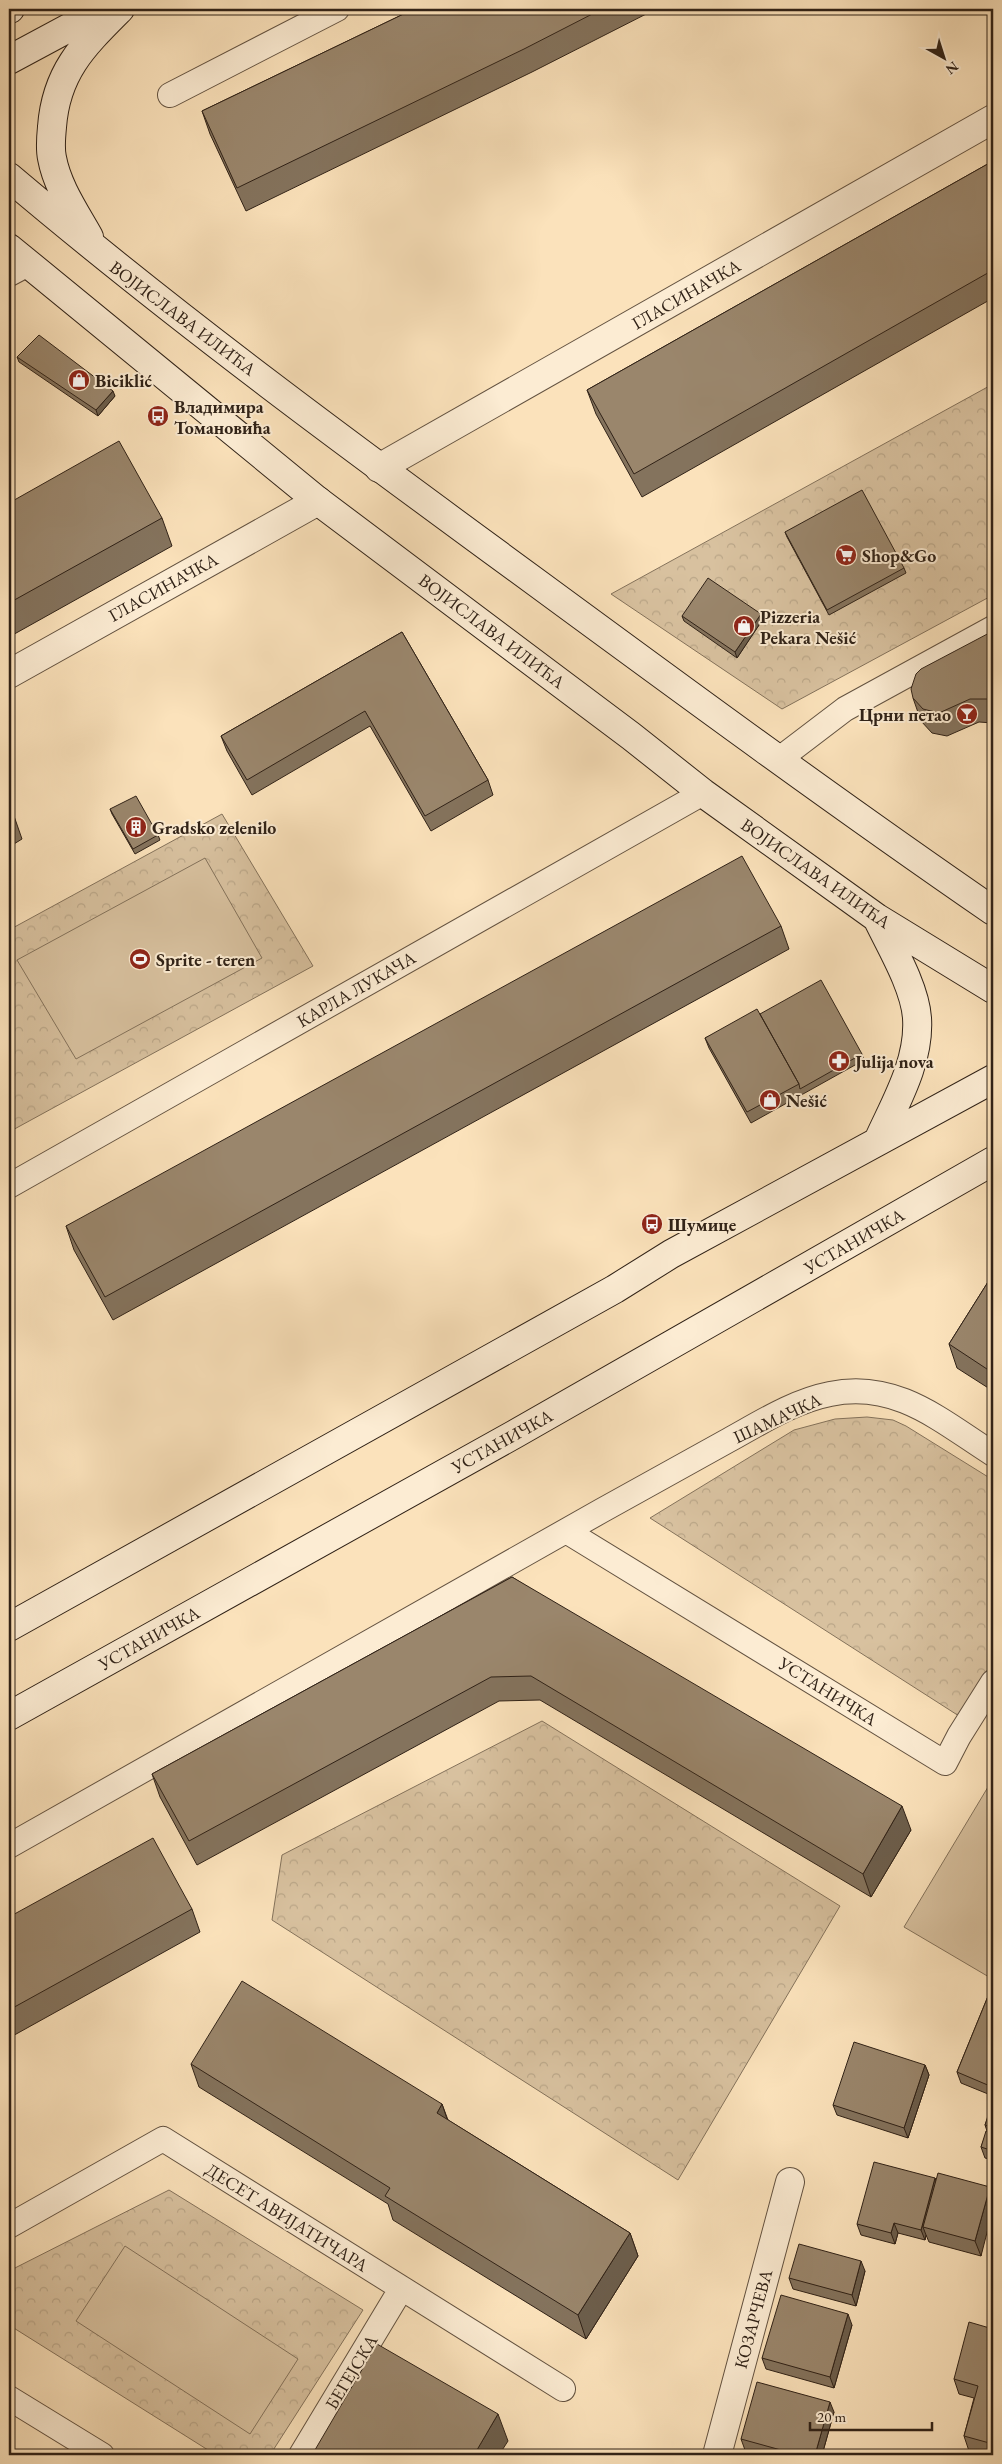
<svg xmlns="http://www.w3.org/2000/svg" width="1002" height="2464" font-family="'EB Garamond',serif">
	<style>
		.park { fill: url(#park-crowns); stroke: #84725b }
		.pitch { fill: #d8c19f; stroke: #84725b }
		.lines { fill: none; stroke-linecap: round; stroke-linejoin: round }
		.lane-casing { stroke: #635240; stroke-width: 26 }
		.street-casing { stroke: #635240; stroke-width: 30 }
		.secondary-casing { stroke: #302217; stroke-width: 30 }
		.lane { stroke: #fcecd3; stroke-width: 24 }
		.street { stroke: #fcecd3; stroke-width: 28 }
		.secondary { stroke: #fcecd3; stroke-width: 28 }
		.wall { fill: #84735d; stroke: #302217 }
		.shaded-wall { fill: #6c5e4c; stroke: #302217 }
		.building { fill: #9a866c; stroke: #302217 }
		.labels { text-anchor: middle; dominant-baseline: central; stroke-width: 4; stroke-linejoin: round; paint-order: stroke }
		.street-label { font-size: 18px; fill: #302217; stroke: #fcecd3 }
		.poi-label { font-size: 18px; font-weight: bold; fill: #302217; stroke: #fcecd3; text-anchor: start }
	</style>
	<defs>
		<pattern id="park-crowns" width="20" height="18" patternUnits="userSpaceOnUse" patternTransform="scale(1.25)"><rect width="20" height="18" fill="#d8c19f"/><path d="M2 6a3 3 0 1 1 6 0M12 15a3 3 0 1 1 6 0" fill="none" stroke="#baa688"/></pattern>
	</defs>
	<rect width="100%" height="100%" fill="#fbe2bb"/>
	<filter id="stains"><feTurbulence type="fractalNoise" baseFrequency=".004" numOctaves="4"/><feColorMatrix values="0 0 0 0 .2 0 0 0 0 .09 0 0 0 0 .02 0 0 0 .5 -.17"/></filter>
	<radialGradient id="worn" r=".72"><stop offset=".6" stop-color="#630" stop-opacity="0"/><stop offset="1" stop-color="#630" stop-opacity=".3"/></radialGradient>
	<!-- park -->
	<path class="park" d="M993,384v211l-211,114 -171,-115z
		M222,814l91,152 -304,166v-202z
		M867,1417l26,3 13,6 87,54v181l-34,55 -309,-198 144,-88 41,-11z
		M542,1721l298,185 -162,274 -406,-260 10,-65z
		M169,2190l194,120 -93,145h-54l-207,-130v-54z"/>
	<!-- pitch -->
	<path class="pitch" d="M205,858l57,100 -186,101 -59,-99z
		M991,1782l2,1v186l-4,8 -85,-50z
		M125,2246l173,113 -48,75 -174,-113z"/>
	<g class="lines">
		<!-- lane casing -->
		<g class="lane-casing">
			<path id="lane" d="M170,95l167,-86
				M778,760l67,-51 148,-81
				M9,1186l694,-393
				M566,1531l379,232 14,-27 34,-54
				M9,1846c198,-111 394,-225 592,-335 42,-23 85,-47 128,-71 31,-17 65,-39 101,-46 66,-14 111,27 163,60
				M9,2226l154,-87 400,250
				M9,2398l93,57
				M301,2455l100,-166"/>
		</g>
		<!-- street casing -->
		<g class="street-casing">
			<path id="street" d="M9,272l17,-9
				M379,468l614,-349
				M9,674l309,-173
				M717,2455l73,-273"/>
		</g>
		<!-- secondary casing -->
		<g class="secondary-casing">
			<path id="secondary" d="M9,9h1
				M9,60l95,-51
				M9,177c169,143 349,275 528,406 151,111 302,222 456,328
				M89,237c-14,-25 -32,-51 -37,-79 -2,-9 -1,-21 0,-31 4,-55 31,-81 68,-118
				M9,248l309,253 313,235 72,57 174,125 116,71
				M877,918c14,29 38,69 40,100 3,44 -22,85 -39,123
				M9,1627l606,-338 56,-35 322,-175
				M9,1716l506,-282 478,-273"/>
		</g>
		<!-- lane -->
		<use href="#lane" class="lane"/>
		<!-- street -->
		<use href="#street" class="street"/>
		<!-- secondary -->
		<use href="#secondary" class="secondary"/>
	</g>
	<!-- wall -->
	<path class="wall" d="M414,9h242l-124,63 -286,139 -36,-77 -8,-23z
		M993,161v137l-351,199 -46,-83 -9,-24z
		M17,357l98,39 -17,20 -79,-54z
		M9,503l153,15 10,28 -163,91z
		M785,532l119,36 2,5 -77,42 -42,-78z
		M761,614l2,5 -26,39 -53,-37 -2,-5z
		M993,631v92l-14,-1 -32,14 -15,-3 -11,-12 -8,-23z
		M402,632l86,148 5,15 -62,36 -61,-105 -118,69 -25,-44 -6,-15z
		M9,807l5,9 8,23 -13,8z
		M110,809l48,26 2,5 -25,14 -23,-40z
		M781,926l8,23 -676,371 -39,-70 -8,-24z
		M760,1014l102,40 2,6 -113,63 -42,-75 -4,-10z
		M993,1274v117l-36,-23 -8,-24z
		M512,1577l399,253 -40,67 -331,-197 -41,1 -302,164 -37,-68 -8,-23z
		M192,1909l8,23 -191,106v-121z
		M993,1984v112l-32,-13 -4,-11z
		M191,2064l251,40 6,16 182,113 8,23 -52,83 -193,-119 -5,-16 -189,-117z
		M925,2065l4,10 -21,63 -71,-23 -4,-10z
		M993,2104v56l-8,-2 -4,-11 6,-16 -2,-6z
		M935,2178l1,3 54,6 -9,69 -52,-14 -3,-7 -1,5 -27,-7 -3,11 -34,-9 -4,-11z
		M865,2271l-9,35 -63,-17 -4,-11z
		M852,2325l-18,63 -68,-19 -4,-11z
		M993,2329v126h-8l-16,-4 -5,-15 10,-38 -15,-4 -5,-15z
		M834,2412l-12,43h-58l-19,-5 -4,-11z"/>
	<!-- shaded-wall -->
	<path class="shaded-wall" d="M113,391l2,5 -17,20 -2,-6z
		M761,614l2,5 -26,39 -2,-6z
		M902,1806l9,24 -40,67 -8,-23z
		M925,2065l4,10 -21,63 -4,-10z
		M993,2079v14l-3,-7z
		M442,2104l8,24 -13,-15z
		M935,2178l4,11 -16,38 3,8 -1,5 -4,-10z
		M990,2187l3,9v13l-12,47 -6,-15z
		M894,2223l4,10 -3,11 -4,-11z
		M630,2233l8,23 -52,83 -8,-24z
		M861,2261l4,10 -9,35 -4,-11z
		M848,2314l4,11 -18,63 -4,-11z
		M830,2402l4,10 -12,43h-7z
		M498,2414l10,27 -9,14h-25z"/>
	<!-- building -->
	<path class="building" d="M414,9h188l-78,40 -287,139 -35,-77z
		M993,161v109l-359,204 -47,-84z
		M39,335l74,56 -17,19 -79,-53z
		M119,441l43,77 -153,85v-100z
		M862,490l42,78 -77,42 -42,-78z
		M708,578l53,36 -26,38 -53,-36z
		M993,631v77l-3,-9h-20l-31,14 -16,-4 -10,-11 -2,-9 5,-15 5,-5z
		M402,632l86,148 -63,36 -60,-105 -118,69 -26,-44z
		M136,796l22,39 -25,14 -23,-40z
		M9,807l5,9 -5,3z
		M742,856l39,70 -676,371 -39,-71z
		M821,980l41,74 -62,35 -1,-5 -39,-70z
		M757,1009l42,75 -52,28 -42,-74z
		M993,1274v99l-44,-29z
		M512,1577l390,229 -39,68 -332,-198 -40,1 -302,164 -37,-67z
		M153,1838l39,71 -183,101v-93z
		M242,1981l200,123 -5,9 193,120 -52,82 -193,-119 5,-8 -199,-124z
		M993,1984v95l-3,7 -33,-14z
		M854,2042l71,23 -21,63 -71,-23z
		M992,2103l1,1v24l-8,-3z
		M986,2131l7,2v18l-12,-4z
		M874,2162l61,16 -14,52 -27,-7 -3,10 -34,-9z
		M938,2173l52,14 -15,54 -52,-14z
		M799,2244l62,17 -9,34 -63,-17z
		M781,2295l67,19 -18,63 -68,-19z
		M969,2322l24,7v115l-29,-8 14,-50 -24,-7z
		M377,2344l121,70 -24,41h-162z
		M757,2382l73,20 -15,53h-16l-58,-16z"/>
	<!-- icons -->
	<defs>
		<g id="shop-disc" transform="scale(1.125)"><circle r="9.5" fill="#8f2418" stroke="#fcecd3"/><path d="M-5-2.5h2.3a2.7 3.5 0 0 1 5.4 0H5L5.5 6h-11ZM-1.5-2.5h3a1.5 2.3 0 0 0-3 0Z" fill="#fff"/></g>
		<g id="bus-disc" transform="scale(1.125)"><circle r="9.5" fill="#8f2418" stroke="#fcecd3"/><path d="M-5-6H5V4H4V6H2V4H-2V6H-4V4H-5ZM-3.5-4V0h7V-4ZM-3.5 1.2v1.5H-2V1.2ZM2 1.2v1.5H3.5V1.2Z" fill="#fff"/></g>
		<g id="supermarket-disc" transform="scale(1.125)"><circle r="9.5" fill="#8f2418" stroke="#fcecd3"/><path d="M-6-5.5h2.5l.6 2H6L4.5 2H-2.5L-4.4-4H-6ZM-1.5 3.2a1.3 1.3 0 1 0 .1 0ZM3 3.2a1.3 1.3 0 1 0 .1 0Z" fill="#fff"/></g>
		<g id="bar-disc" transform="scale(1.125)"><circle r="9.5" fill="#8f2418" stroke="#fcecd3"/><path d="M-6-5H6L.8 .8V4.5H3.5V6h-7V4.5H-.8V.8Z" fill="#fff"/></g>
		<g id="building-disc" transform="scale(1.125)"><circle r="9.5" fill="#8f2418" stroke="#fcecd3"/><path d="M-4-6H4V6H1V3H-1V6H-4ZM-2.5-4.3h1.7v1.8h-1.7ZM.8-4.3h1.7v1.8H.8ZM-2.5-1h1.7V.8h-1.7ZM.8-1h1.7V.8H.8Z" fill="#fff"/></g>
		<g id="stadium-disc" transform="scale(1.125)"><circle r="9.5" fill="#8f2418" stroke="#fcecd3"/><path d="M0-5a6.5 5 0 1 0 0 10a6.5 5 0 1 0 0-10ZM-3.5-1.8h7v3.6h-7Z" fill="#fff"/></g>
		<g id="pharmacy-disc" transform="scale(1.125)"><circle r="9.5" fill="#8f2418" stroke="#fcecd3"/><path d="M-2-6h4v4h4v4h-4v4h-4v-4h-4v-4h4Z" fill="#fff"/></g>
	</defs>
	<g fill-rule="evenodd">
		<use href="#shop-disc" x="79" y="380"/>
		<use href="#bus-disc" x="158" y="416"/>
		<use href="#supermarket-disc" x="846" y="555"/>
		<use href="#shop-disc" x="744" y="626"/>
		<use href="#bar-disc" x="967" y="714"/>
		<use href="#building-disc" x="136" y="827"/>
		<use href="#stadium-disc" x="140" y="959"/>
		<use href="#pharmacy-disc" x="839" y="1061"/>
		<use href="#shop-disc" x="770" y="1100"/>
		<use href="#bus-disc" x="652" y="1224"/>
	</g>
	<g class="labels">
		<!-- street labels -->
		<g class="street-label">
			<text transform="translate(686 294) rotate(-30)">ГЛАСИНАЧКА</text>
			<text transform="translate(183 318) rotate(37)">ВОЈИСЛАВА ИЛИЋА</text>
			<text transform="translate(163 587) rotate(-29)">ГЛАСИНАЧКА</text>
			<text transform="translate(492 631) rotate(37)">ВОЈИСЛАВА ИЛИЋА</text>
			<text transform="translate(816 873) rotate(35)">ВОЈИСЛАВА ИЛИЋА</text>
			<text transform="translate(356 989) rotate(-30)">КАРЛА ЛУКАЧА</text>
			<text transform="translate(854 1241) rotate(-30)">УСТАНИЧКА</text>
			<text transform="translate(777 1418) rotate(-25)">ШАМАЧКА</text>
			<text transform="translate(502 1441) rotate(-29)">УСТАНИЧКА</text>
			<text transform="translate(149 1638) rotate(-29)">УСТАНИЧКА</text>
			<text transform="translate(828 1691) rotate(32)">УСТАНИЧКА</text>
			<text transform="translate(287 2217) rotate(32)">ДЕСЕТ АВИЈАТИЧАРА</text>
			<text transform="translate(753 2319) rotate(-75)">КОЗАРЧЕВА</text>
			<text transform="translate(351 2372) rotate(-59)">БЕГЕЈСКА</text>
		</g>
		<!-- poi labels -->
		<g class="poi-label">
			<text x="95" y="380">Biciklić</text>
			<text x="174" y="406">Владимира<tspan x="174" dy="21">Томановића</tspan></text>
			<text x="862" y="555">Shop&amp;Go</text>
			<text x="760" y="616">Pizzeria<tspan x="760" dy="21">Pekara Nešić</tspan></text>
			<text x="951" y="714" text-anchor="end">Црни петао</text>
			<text x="152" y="827">Gradsko zelenilo</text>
			<text x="156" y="959">Sprite - teren</text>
			<text x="855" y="1061">Julija nova</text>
			<text x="786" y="1100">Nešić</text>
			<text x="668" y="1224">Шумице</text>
		</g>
	</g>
	<!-- margin -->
	<rect width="1002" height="2464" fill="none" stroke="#fbe2bb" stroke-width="30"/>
	<rect x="10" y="10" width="982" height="2444" fill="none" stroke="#302217" stroke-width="2.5"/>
	<rect x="15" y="15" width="972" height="2434" fill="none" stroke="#302217"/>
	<!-- north arrow -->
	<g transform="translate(944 58) rotate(141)" stroke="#fcecd3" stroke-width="4" paint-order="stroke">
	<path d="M0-4L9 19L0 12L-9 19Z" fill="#302217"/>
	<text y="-8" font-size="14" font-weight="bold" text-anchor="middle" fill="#302217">N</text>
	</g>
	<!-- scale -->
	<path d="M810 2422v8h122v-8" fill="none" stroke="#302217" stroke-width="2.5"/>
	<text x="817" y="2422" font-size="15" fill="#302217" stroke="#fcecd3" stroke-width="4" paint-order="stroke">20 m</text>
	<rect width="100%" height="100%" filter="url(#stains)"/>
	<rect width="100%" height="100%" fill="url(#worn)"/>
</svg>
